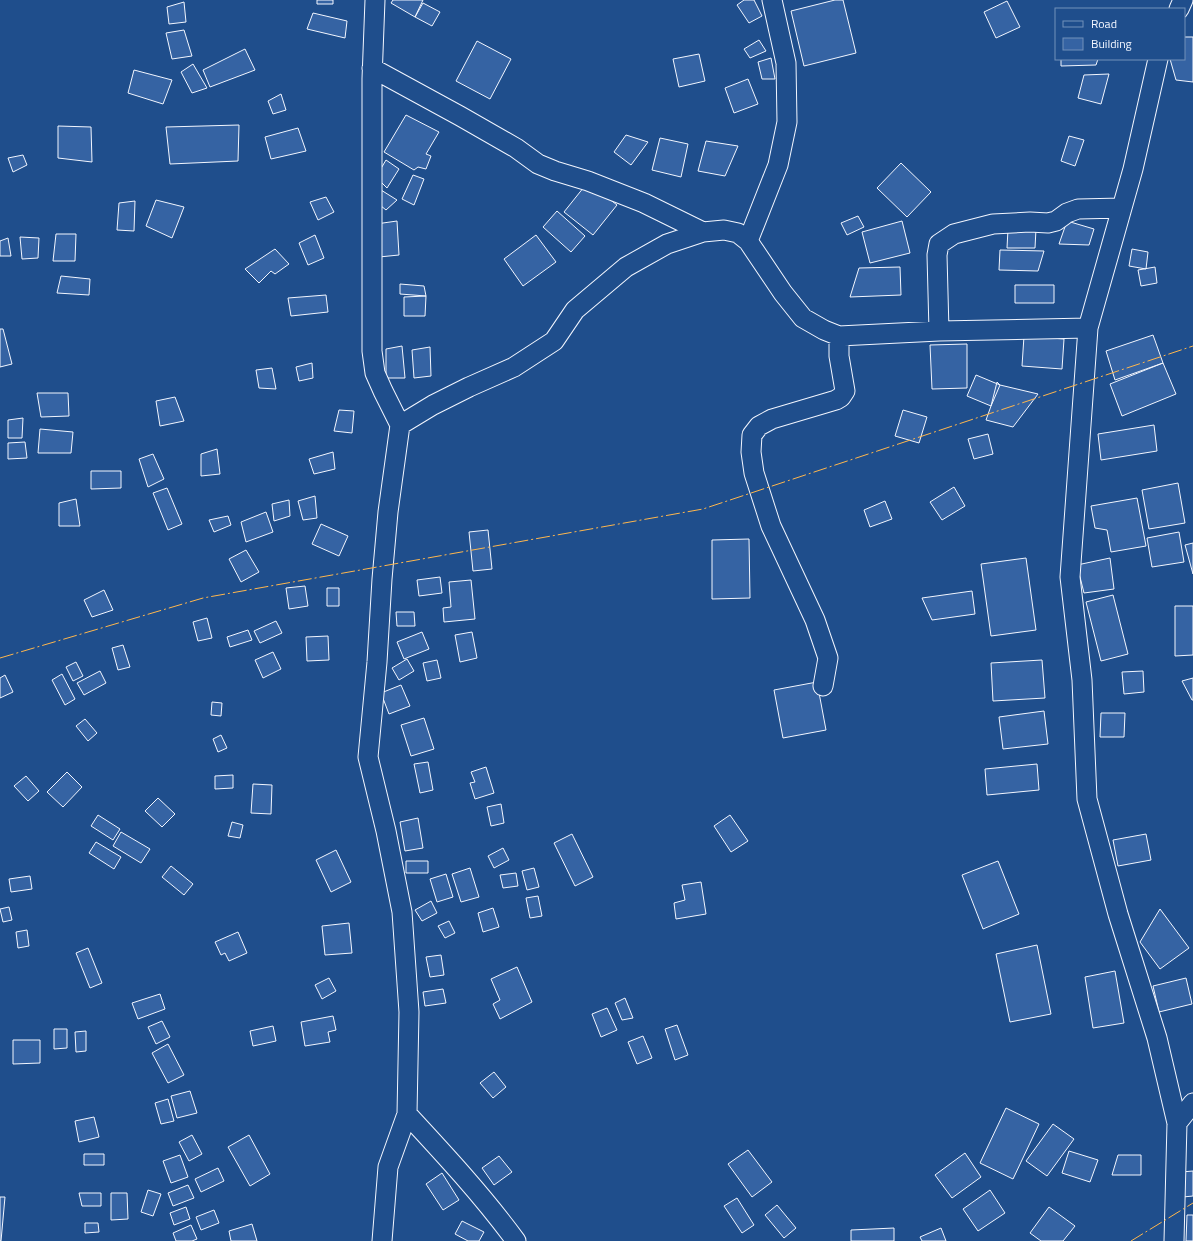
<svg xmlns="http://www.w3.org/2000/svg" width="1193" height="1241" font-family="'Titillium Web',sans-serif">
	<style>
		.building { fill: #3563a3; stroke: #f2f6ff }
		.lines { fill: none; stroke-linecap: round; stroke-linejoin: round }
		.street-casing { stroke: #f2f6ff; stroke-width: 21 }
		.street { stroke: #1f4e8c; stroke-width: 19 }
		.power { stroke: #ffb74d; stroke-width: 1; stroke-dasharray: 14 3 2 3; stroke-linecap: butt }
	</style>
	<rect width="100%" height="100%" fill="#1f4e8c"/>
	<!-- building -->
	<path class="building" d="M317,0h16v4h-16z
		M393,0h30l-8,17 -24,-14z
		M744,0h10l8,16 -13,7 -12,-18z
		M835,0h8l13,53 -52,13 -13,-55z
		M1007,1l13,26 -24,11 -12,-26z
		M184,2l2,20 -17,2 -2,-17z
		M423,3l17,9 -8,14 -17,-9z
		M313,13l34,8 -2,17 -38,-9z
		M184,30l8,26 -20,3 -6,-26z
		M1184,37h9v45l-17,-2 -6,-21h14z
		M759,40l7,11 -16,7 -6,-9z
		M477,41l34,18 -21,40 -34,-18z
		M245,49l10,21 -45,17 -7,-17z
		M699,54l6,27 -26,6 -6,-28z
		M771,58l4,21h-13l-4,-17z
		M1061,59h37l-2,6 -35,1z
		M193,64l14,24 -15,5 -11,-21z
		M134,70l38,10 -9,24 -35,-11z
		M1109,74l-8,30 -23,-6 6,-23z
		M748,79l10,25 -24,9 -9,-25z
		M281,94l5,16 -13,4 -5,-13z
		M406,115l33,17 -13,22 5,2 -5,13 -8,-2 -4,3 -30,-18z
		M239,125l-1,36 -68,3 -4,-37z
		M58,126l33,1 1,35 -34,-4z
		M298,128l8,23 -35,8 -6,-22z
		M626,135l22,7 -17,23 -17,-13z
		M1069,136l15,4 -9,26 -14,-5z
		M660,138l28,6 -7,33 -29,-7z
		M706,141l32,5 -13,30 -27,-5z
		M23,155l4,10 -14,7 -5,-14z
		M386,160l13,9 -12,19 -11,-11z
		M901,163l30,29 -24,25 -30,-29z
		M413,175l11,4 -10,26 -12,-6z
		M588,182l29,23 -24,30 -29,-23z
		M381,190l16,10 -11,10 -11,-9z
		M326,197l8,15 -16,8 -8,-18z
		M156,200l28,7 -12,31 -26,-12z
		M135,201l-1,30 -17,-1 2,-27z
		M557,211l28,25 -14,16 -28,-25z
		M858,216l6,11 -17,8 -6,-12z
		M397,221l2,34 -20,2 -3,-33z
		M902,221l8,32 -40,10 -8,-31z
		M1067,221l27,8 -5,16 -30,-1z
		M1008,229h28l-1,19h-28z
		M56,234h20l-1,27h-22z
		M315,235l9,23 -16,7 -9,-22z
		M536,235l20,27 -33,24 -19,-27z
		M20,237l19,1 -1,20 -16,1z
		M8,238l3,18h-11v-15z
		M275,249l14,15 -14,10 -4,-3 -12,12 -14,-14z
		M1132,249l16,3 -2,17 -17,-3z
		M1000,250l44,1 -6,20 -39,-1z
		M900,267l1,28 -51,2 9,-29z
		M1155,267l2,16 -16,3 -3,-16z
		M61,276l29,3 -1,16 -32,-2z
		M400,284l24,2 2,10 -26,-2z
		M1015,285h39v18h-39z
		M326,295l2,17 -37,4 -3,-18z
		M426,296l-1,20h-21v-19z
		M0,329h3l9,35 -12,3z
		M1153,335l10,28 -48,17 -9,-29z
		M1024,336l40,3 -2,30 -40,-3z
		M967,344v44l-35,1 -2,-44z
		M402,346l3,32h-19v-29z
		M430,347l1,29 -17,2 -2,-28z
		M312,363l1,15 -14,3 -3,-14z
		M1163,363l13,31 -54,22 -12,-32z
		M272,368l4,21 -17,-1 -3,-18z
		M976,375l24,10 -9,21 -24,-10z
		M997,382l3,3 38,9 -25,33 -27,-7 5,-14z
		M37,393h31l1,23 -28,1z
		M175,397l9,24 -24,5 -4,-25z
		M339,410l15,1 -2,22 -18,-2z
		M903,410l24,7 -8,26 -24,-7z
		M23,418l-1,20h-14v-18z
		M1154,425l3,26 -56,9 -3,-26z
		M40,429l33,3 -2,21h-33z
		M988,434l5,20 -19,5 -6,-20z
		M25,442l2,16 -19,1v-16z
		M217,449l3,25 -19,2v-22z
		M333,452l2,17 -21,5 -5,-15z
		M153,454l11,25 -16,8 -9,-28z
		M91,471h30v17l-30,1z
		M1178,483l7,40 -36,6 -7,-39z
		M954,487l11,19 -23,14 -12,-18z
		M167,488l15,36 -14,6 -15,-37z
		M315,496l2,22 -14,2 -5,-19z
		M1137,498l9,48 -35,6 -4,-22 -12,-2 -4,-22z
		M76,499l4,27h-21v-23z
		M289,500l1,16 -16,5 -2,-17z
		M885,501l7,18 -22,8 -6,-17z
		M266,512l7,20 -27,10 -5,-20z
		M228,516l3,9 -17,7 -5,-12z
		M321,524l27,12 -9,20 -27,-12z
		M488,530l4,39 -19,2 -4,-39z
		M1179,532l5,30 -32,5 -5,-29z
		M749,539l1,59 -38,1v-59z
		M1193,543v31l-8,-29z
		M246,550l13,22 -18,10 -12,-23z
		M1026,558l10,72 -45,6 -10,-72z
		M1110,558l4,31 -30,4 -7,-28z
		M440,577l2,16 -23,3 -2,-16z
		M471,580l4,39 -31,3 -1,-14 8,-1 -2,-25z
		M305,586l3,20 -19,3 -3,-21z
		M327,588h12v18h-12z
		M104,590l9,20 -21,7 -8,-17z
		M972,591l3,23 -43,6 -10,-22z
		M1113,595l15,59 -27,7 -15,-59z
		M1175,606h18v49l-18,1z
		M396,612h18l1,14h-18z
		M207,618l5,20 -14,3 -5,-19z
		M276,621l6,12 -22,10 -6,-12z
		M248,630l4,10 -22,7 -3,-10z
		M422,632l7,17 -25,10 -7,-17z
		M472,632l5,26 -17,4 -5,-27z
		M328,636l1,24 -22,1 -1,-24z
		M123,645l7,22 -12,3 -6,-22z
		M273,652l8,17 -18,9 -8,-18z
		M407,659l7,12 -15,9 -7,-12z
		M437,660l4,18 -14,3 -4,-18z
		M1042,660l3,38 -52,3 -2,-38z
		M76,662l7,14 -10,5 -7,-14z
		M100,671l6,12 -22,12 -7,-12z
		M1143,671l1,21 -20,2 -2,-22z
		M62,674l13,25 -10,6 -13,-25z
		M5,675l8,17 -13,6v-20z
		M1193,678v22h-1l-10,-19z
		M817,682l9,48 -43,8 -9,-48z
		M401,685l9,21 -21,8 -8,-21z
		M212,702l10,1 -1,13 -10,-1z
		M1044,711l4,33 -45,5 -4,-32z
		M1101,713h24l-1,24h-24z
		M424,718l10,31 -23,7 -10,-31z
		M85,719l12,14 -9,8 -12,-15z
		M221,735l6,13 -9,4 -5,-13z
		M428,762l5,28 -13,3 -6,-29z
		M1037,764l2,26 -52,5 -2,-26z
		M486,767l8,26 -19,6 -5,-16 5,-1 -4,-10z
		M67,772l15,15 -19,20 -16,-15z
		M233,775v13l-18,1v-13z
		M26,776l13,15 -11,10 -14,-15z
		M253,784l19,1 -1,29 -20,-1z
		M158,798l17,16 -13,13 -17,-16z
		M501,804l3,19 -13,3 -4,-19z
		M98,815l22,14 -7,11 -22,-14z
		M730,815l18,26 -17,11 -17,-26z
		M418,818l5,30 -18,3 -5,-29z
		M232,822l11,3 -3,13 -12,-2z
		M121,832l29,17 -9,14 -28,-17z
		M572,834l21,43 -18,9 -21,-43z
		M1146,834l5,26 -33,6 -5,-26z
		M96,842l25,15 -7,12 -25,-16z
		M503,848l6,12 -15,8 -6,-12z
		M336,850l15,32 -20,10 -15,-32z
		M406,861h22v12h-22z
		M998,861l21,53 -36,15 -21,-54z
		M171,866l22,18 -9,11 -22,-18z
		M470,868l9,29 -18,5 -9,-28z
		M534,868l5,19 -12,3 -5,-19z
		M516,873l2,13 -15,2 -3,-13z
		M446,874l7,23 -16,5 -7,-23z
		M30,876l2,13 -21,3 -2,-13z
		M701,882l5,32 -30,5 -2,-16 11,-3 -3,-15z
		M538,896l4,20 -12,2 -4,-20z
		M431,901l6,12 -15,8 -7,-11z
		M9,907l3,13 -9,2 -3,-13z
		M493,908l6,19 -16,5 -5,-19z
		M1160,909l29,39 -29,21 -20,-27z
		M449,921l6,12 -10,5 -7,-12z
		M349,923l3,30 -27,2 -3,-29z
		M27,930l2,16 -11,2 -2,-16z
		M238,932l9,21 -18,8 -4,-8 -4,2 -6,-13z
		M1037,945l14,69 -41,8 -14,-68z
		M88,948l14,35 -12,5 -14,-35z
		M441,955l3,20 -14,2 -4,-20z
		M517,967l15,35 -32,17 -7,-15 7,-4 -9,-21z
		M1115,971l9,52 -31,5 -8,-51z
		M329,978l7,13 -14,8 -7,-14z
		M1186,978l6,26 -33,8 -6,-26z
		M443,989l3,14 -21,3 -2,-14z
		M160,994l5,15 -27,10 -6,-16z
		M625,998l8,20 -11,2 -7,-17z
		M607,1008l10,22 -16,7 -9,-23z
		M333,1016l3,14 -8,2 2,10 -25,4 -4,-24z
		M162,1021l8,16 -14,7 -8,-17z
		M677,1025l11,30 -13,5 -10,-31z
		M273,1026l3,15 -23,5 -3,-15z
		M54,1029h13v19l-13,1z
		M86,1031v20l-10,1 -1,-20z
		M643,1036l9,22 -15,6 -9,-22z
		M13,1040h27v23l-27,1z
		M168,1044l16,31 -16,8 -16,-30z
		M494,1072l12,15 -13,11 -13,-15z
		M190,1091l7,22 -20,5 -6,-22z
		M168,1099l6,22 -13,3 -6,-21z
		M1006,1108l33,16 -26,55 -33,-16z
		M94,1117l5,20 -20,5 -4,-21z
		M1053,1124l21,15 -27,37 -21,-15z
		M192,1135l10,19 -13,7 -10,-19z
		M249,1135l21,39 -20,12 -22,-39z
		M748,1150l24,32 -20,15 -24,-33z
		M1069,1151l29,9 -8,22 -28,-9z
		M965,1153l16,24 -29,21 -17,-23z
		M84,1154h20v11h-20z
		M180,1155l8,22 -17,6 -8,-22z
		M1118,1155h23v20h-29z
		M499,1156l13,16 -18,13 -12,-17z
		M218,1168l6,13 -23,11 -6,-13z
		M1193,1171v25l-10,1 -2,-25z
		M442,1173l17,27 -16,10 -17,-26z
		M188,1185l6,13 -21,8 -5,-13z
		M148,1190l13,4 -8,22 -12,-4z
		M990,1190l15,23 -27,18 -15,-22z
		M79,1193h22v13h-19z
		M111,1193h16l1,26 -17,1z
		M0,1197h5l-4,44h-1z
		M737,1198l17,27 -12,8 -18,-27z
		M777,1205l19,23 -12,10 -19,-23z
		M186,1207l4,12 -16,6 -4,-12z
		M1049,1207l26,19 -12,15h-22l-11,-8z
		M214,1210l5,13 -18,7 -5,-13z
		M1187,1215h6v26h-7z
		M462,1221l22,11 -5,9h-11l-13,-7z
		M85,1223h13l1,9 -14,1z
		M252,1224l5,17h-26l-2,-10z
		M191,1225l6,14 -5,2h-16l-3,-8z
		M894,1228v13h-43v-11z
		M941,1228l5,13h-24l-2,-4z"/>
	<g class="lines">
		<!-- street casing -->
		<g class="street-casing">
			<path id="street" d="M375,0l-3,79v272l3,22 8,18 17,34
				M1179,9l4,-9
				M1158,59l-25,110 -45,159 -18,249 12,103 5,119 31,115 39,124 20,85 -3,118
				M372,68l88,48 56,32 22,16 17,7 33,10 56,22 59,29
				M748,241l30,-76 9,-43 -1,-59 -14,-63
				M939,331l-2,-76 2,-11 15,-10 39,-10 37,-2 18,1 8,-2 11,-8 11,-4 44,-1
				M823,686l5,-28 -13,-38 -44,-94 -17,-53 -3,-21 1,-17 7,-9 13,-7 64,-19 5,-3 4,-6 -6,-35v-20
				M407,1114c38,41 76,82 109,127
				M1177,1123l16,-20
				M382,1241l6,-74 19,-53 2,-102 -7,-100 -16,-81 -18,-74 9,-95 5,-83 6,-67 12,-87 33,-20 36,-18 45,-20 40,-26 21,-31 51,-43 41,-23 36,-12 21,-2 14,3 10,8 35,52 20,25 21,12 15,6 100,-5 149,-3"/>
		</g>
		<!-- street -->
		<use href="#street" class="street"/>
		<!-- power -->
		<path class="power" d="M0,658l203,-60 500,-89 490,-163
			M1131,1241l62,-38"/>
	</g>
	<!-- legend -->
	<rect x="1055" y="8" width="130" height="52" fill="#1f4e8c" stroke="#7391ba"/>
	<rect x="1063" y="21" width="20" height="6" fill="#1f4e8c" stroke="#7391ba"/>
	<text x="1091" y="28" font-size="12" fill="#f2f6ff">Road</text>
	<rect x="1063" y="38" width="20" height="12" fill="#3563a3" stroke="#7391ba"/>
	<text x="1091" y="48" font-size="12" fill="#f2f6ff">Building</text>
</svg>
